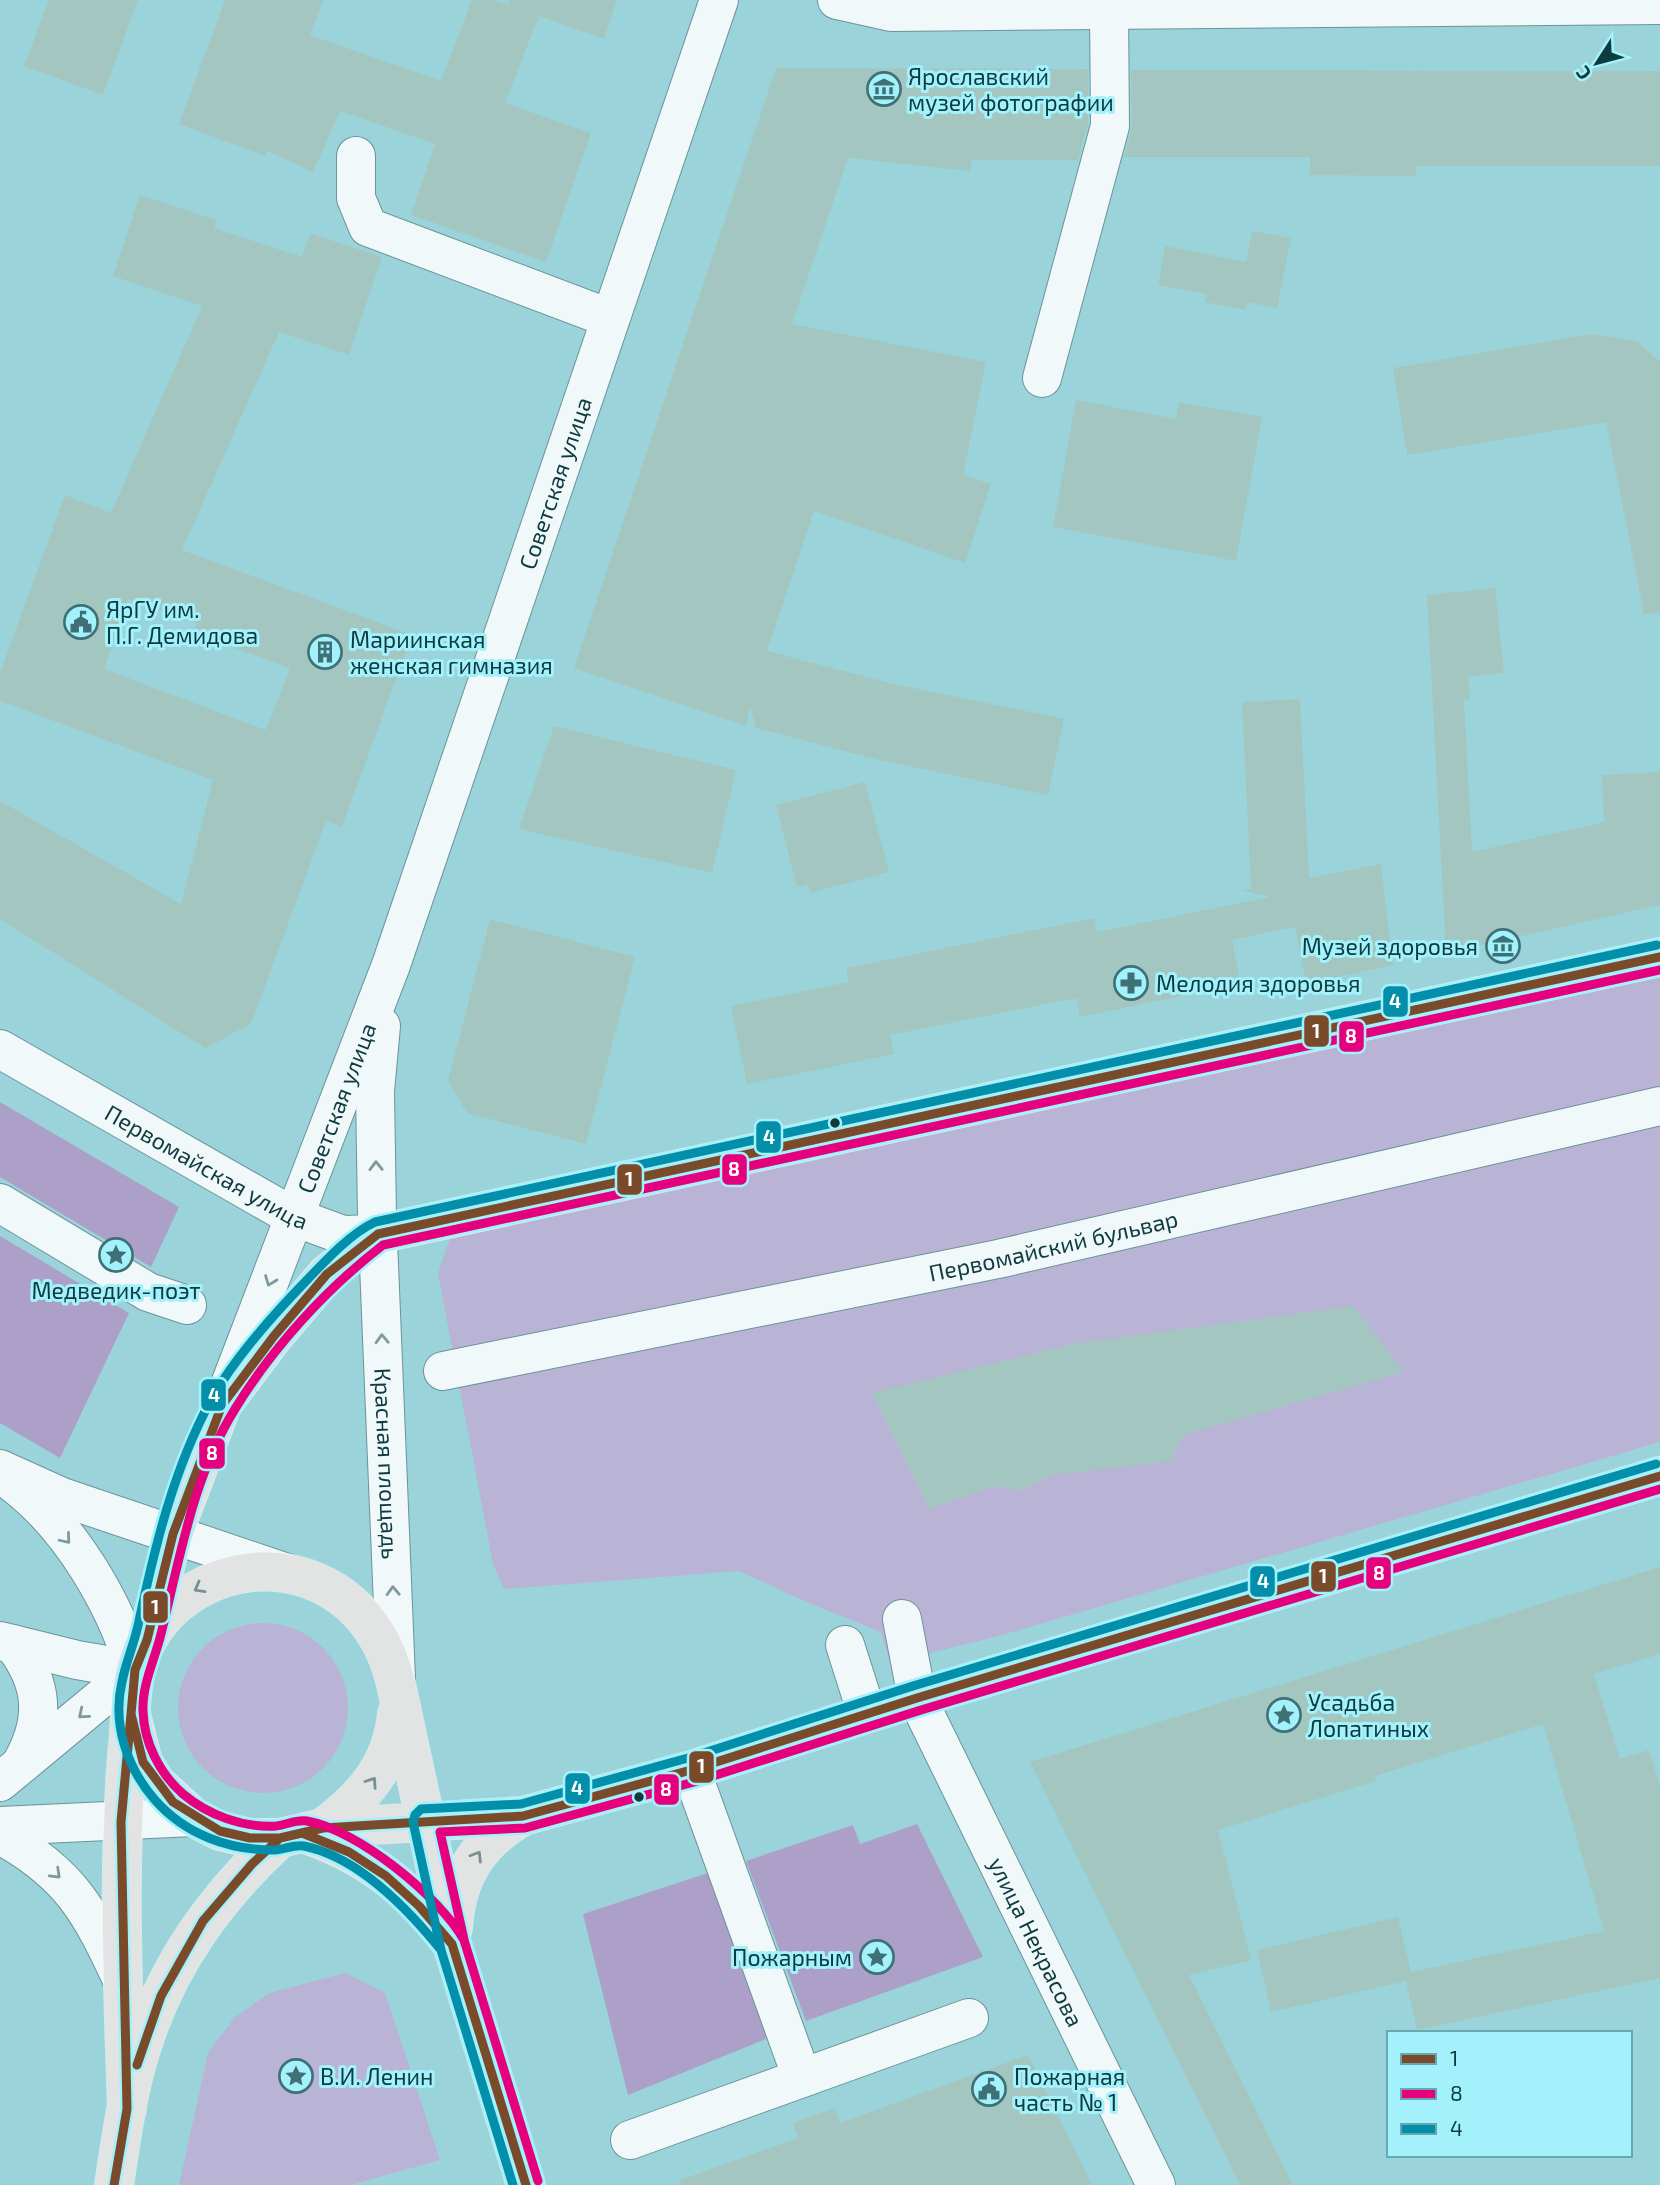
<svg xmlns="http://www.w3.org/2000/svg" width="1660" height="2185" font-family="'Exo 2',sans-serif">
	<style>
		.green { fill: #b9b3d6 }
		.forest { fill: #aca0c9 }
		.building { fill: #a3c7c0; fill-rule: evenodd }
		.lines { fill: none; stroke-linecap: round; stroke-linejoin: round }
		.minor-casing { stroke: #6b9499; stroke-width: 40 }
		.major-casing { stroke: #d2ebee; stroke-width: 40 }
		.minor { stroke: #f0f8f9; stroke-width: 38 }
		.major { stroke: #e2e4e4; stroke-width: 38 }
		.bus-1-casing { stroke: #a3f1fb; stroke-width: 14 }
		.bus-2-casing { stroke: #a3f1fb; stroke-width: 14 }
		.bus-3-casing { stroke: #a3f1fb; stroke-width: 14 }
		.bus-1 { stroke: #7a4b2a; stroke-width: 9 }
		.bus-2 { stroke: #e5007d; stroke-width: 9 }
		.bus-3 { stroke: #038eaa; stroke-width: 9 }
		.oneway { stroke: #7e9a9c }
		.oneway2 { stroke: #789092 }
		.bus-dot { fill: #0d3b40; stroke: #a3f1fb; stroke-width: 2.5 }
		.labels { text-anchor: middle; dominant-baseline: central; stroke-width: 6; stroke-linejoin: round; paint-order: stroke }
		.poi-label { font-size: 23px; fill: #0d3b40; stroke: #a3f1fb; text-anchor: start }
		.street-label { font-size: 23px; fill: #0d3b40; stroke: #a3f1fb }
		.line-badge { stroke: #a3f1fb; stroke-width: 2.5 }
		.badge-label { font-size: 19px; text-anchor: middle; font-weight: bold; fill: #fff }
	</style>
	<rect width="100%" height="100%" fill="#9bd3da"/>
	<!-- green -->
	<path class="green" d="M1660,970v472l-658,193 -112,28 -9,-31 -77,-31 -65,-30 -235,18 -11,-25 -55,-291 16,-46z
		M178 1708a85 85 0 1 1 170 0a85 85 0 1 1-170 0Z
		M345,1973l40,20 55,167 -89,25h-172l29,-132 27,-36 35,-24z"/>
	<!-- forest -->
	<path class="forest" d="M0,1102l179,105 -28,60 -151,-90z
		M0,1236l129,77 -69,145 -60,-35z
		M917,1824l66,133 -177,64 -60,-160 107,-36 7,19z
		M717,1870l56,166 -145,59 -45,-181z"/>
	<!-- building -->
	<path class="building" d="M49,0h89l-35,95 -79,-29z
		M225,0h98l-13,35 131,46 31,-81h21l46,16 -34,87 86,30 -45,129 -135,-47 24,-71 -95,-33 -27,61 -46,-21 -2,5 -86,-32z
		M509,0h108l-13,39 -96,-34z
		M776,68l312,1v54l-10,37h-106l-2,11 -122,-13 -56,166 194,38 -23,113 28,9 -26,79 -151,-52 -47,140 127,33 170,35 -16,76 -169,-35 -123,-32 -6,-22 -4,20 -172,-58z
		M1131,70l529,1v95h-244v10l-106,-1v-18h-186l8,-31z
		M140,195l77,25 -3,8 88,29 8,-24 72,24 -33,98 -70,-23 -97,218 230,85 -70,192 -16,-6 -75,203 -46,24 -205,-129v-118l181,103 32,-124 -213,-79v-28l65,-178 46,18 91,-207 -89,-30zM128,599l69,24 -4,10 97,35 -24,62 -162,-61z
		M1252,231l39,7 -14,70 -30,-6 -2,8 -40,-8 2,-8 -49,-9 7,-39 81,16z
		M1591,334l46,7 23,21v251l-16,1 -38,-192 -199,33 -14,-87z
		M1076,400l100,19 3,-17 83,15 -26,144 -183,-34z
		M1495,588l9,85 -36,4 2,22 -6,1 8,152 132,-30 -2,-47 58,-3v133l-214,48 -19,-358z
		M1300,699l9,179 72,-14 12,101 -87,19 -11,-57 -63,13 9,44 -161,33 -3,-19 -187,37 4,19 -147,30 -16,-78 118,-24 -3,-14 248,-50 3,14 173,-35 -29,-7 10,-1 -9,-187z
		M554,726l182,44 -24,103 -193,-44z
		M865,782l24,90 -79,21 -2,-9 -11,3 -21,-82z
		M490,919l145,38 -49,187 -119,-31 -19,-32z
		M1354,1306l50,66 -221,63 -12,26 -119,14 -31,16 -26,-5 -66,23 -57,-116 201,-49z
		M1660,1567v87l-66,20 26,85 29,-9 11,36v192l-243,52 -11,-49 -135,31 -14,-62 141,-33 13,55 193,-41 -61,-207 -168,52 1,5 -158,49 33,130 -62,15 104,210h-53l-210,-423z
		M1028,2055l64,130h-412v-5l118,-42 -5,-15 42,-15 5,15z"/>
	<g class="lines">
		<!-- minor casing -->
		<g class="minor-casing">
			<g id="minor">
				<path d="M837,0l54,12 769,-7"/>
				<path d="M356,156v42l12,29 241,91"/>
				<path d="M1042,378l68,-252 -1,-116"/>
				<path id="s1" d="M381,1026l-6,65 2,125 19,463"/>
				<path id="s2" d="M0,1049l294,168 49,18 35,-1"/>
				<path d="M0,1203l148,89 39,13"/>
				<path id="s3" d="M443,1371l555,-112 662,-153"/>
				<path id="s4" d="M229,1387l162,-422 328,-965"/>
				<path d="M0,1469l62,28 225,76"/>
				<path d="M13,1483c57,43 102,120 122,187"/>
				<path id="s5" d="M902,1619l15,79 239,487"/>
				<path d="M0,1641l77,19 58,10"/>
				<path d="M13,1644c31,40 33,76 8,120"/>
				<path d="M845,1645l22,69"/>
				<path d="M691,1770l111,308"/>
				<path d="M0,1782l135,-112"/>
				<path d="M0,1826l193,-9"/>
				<path d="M0,1835c71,39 90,76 123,147"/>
				<path d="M630,2140l339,-122"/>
			</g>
		</g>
		<!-- major casing -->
		<g class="major-casing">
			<path id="major" d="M147,1640l26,-106 49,-129 52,-69 53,-62 51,-40 1282,-277
				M131,1714l12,48 13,21 37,34 27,14 30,7h30l43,-10 200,-12 168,-46 226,-72 743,-222
				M323,1828c40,-30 69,-62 74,-114
				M306,1834c63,22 101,53 142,105
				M453,1928c3,-52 26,-87 70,-112
				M127,2109c-4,-122 -10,-243 1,-364 3,-32 2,-64 14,-94 26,-60 95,-92 157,-75 53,15 85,56 97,108l56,260 74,241
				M114,2185c7,-45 13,-92 27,-136 26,-85 75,-152 139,-211"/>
		</g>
		<!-- minor -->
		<use href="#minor" class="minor"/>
		<!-- major -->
		<use href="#major" class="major"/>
		<!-- bus-1 casing -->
		<g class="bus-1-casing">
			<path id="bus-1" d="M1660,957l-1282,277 -51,40 -53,62 -52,69 -49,129 -26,106 -12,30 -4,44 12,48 30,40 47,29 30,7h30l43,-10 200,-12 168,-46 226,-72 743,-222
				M302,1833l47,19 37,24 33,30 33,38 74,241
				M137,2065l24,-69 42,-75 49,-57 28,-26 22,-5
				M114,2185l13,-76 -6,-287 10,-108"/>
		</g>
		<!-- bus-2 casing -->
		<g class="bus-2-casing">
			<path id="bus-2" d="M465,1944l-25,-112 85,-4 169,-46 227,-72 739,-221
				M538,2181l-74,-241c-25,-44 -106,-110 -157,-119 -11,-2 -20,4 -31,5 -33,2 -68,-11 -93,-32 -24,-21 -39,-52 -40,-83 -1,-27 12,-52 18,-77 19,-76 32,-158 74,-225 38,-62 91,-120 148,-164l1277,-275"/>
		</g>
		<!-- bus-3 casing -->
		<g class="bus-3-casing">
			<path id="bus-3" d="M441,1950l-28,-128 2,-7 6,-6 100,-5 167,-46 225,-72 743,-222
				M513,2185l-72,-235c-33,-41 -83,-93 -137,-104 -10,-2 -21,4 -31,4 -45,0 -88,-16 -118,-50 -28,-32 -43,-76 -33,-118 4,-21 13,-40 17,-61 16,-75 35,-153 72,-221 24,-43 62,-85 96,-120 19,-20 43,-46 68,-58l1282,-277"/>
		</g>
		<!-- bus-1 -->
		<use href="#bus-1" class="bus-1"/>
		<!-- bus-2 -->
		<use href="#bus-2" class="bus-2"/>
		<!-- bus-3 -->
		<use href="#bus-3" class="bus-3"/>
	</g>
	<!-- one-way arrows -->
	<defs><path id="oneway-chevron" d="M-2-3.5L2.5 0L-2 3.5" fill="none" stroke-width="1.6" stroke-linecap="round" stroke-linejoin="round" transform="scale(1.75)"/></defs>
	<g class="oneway">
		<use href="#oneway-chevron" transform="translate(376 1166) rotate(-91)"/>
		<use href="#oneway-chevron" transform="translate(270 1281) rotate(111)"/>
		<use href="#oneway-chevron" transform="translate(382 1339) rotate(-92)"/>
		<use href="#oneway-chevron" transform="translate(66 1539) rotate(50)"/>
		<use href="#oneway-chevron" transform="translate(393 1591) rotate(-92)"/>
		<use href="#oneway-chevron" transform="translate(83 1714) rotate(140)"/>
		<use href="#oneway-chevron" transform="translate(56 1874) rotate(44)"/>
	</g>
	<g class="oneway2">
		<use href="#oneway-chevron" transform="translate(199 1588) rotate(151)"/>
		<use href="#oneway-chevron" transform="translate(372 1782) rotate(-56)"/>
		<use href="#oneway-chevron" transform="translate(477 1856) rotate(-58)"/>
	</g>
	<!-- icons -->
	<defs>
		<g id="museum-ring" transform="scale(1.75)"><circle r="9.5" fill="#a3f1fb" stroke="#3f7076" stroke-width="1.5"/><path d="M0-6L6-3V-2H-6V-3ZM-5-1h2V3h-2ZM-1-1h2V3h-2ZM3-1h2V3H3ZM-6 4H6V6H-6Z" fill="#3f7076"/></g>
		<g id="civic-ring" transform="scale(1.75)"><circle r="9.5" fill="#a3f1fb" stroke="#3f7076" stroke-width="1.5"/><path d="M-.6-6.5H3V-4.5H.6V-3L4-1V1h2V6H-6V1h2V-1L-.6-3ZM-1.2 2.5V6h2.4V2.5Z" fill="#3f7076"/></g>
		<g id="building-ring" transform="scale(1.75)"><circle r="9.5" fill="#a3f1fb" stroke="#3f7076" stroke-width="1.5"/><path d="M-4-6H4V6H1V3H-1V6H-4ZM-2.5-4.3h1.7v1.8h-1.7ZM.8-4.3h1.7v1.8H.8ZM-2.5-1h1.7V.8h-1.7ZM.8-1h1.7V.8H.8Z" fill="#3f7076"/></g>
		<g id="pharmacy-ring" transform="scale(1.75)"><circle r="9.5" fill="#a3f1fb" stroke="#3f7076" stroke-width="1.5"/><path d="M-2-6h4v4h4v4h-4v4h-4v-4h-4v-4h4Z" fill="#3f7076"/></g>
		<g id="sight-ring" transform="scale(1.75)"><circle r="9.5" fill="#a3f1fb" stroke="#3f7076" stroke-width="1.5"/><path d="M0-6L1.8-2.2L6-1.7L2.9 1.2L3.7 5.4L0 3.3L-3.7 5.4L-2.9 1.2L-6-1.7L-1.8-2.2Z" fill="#3f7076"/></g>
	</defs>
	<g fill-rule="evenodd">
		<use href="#museum-ring" x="884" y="89"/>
		<use href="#civic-ring" x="81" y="622"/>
		<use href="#building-ring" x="325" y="652"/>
		<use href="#museum-ring" x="1503" y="946"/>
		<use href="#pharmacy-ring" x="1131" y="983"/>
		<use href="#sight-ring" x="116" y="1255"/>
		<use href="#sight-ring" x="1284" y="1715"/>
		<use href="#sight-ring" x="877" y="1957"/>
		<use href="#sight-ring" x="296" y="2076"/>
		<use href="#civic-ring" x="989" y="2089"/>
	</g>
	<!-- markers -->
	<g class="bus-dot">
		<circle cx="835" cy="1123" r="6"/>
		<circle cx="639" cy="1797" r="6"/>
	</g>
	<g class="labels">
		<!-- poi labels -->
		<g class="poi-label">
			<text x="908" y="76">Ярославский<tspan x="908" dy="26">музей фотографии</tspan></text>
			<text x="106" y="609">ЯрГУ им.<tspan x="106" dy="26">П.Г. Демидова</tspan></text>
			<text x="350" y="639">Мариинская<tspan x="350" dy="26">женская гимназия</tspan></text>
			<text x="1478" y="946" text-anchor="end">Музей здоровья</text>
			<text x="1156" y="983">Мелодия здоровья</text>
			<text x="116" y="1290" text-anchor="middle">Медведик-поэт</text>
			<text x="1308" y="1702">Усадьба<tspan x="1308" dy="26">Лопатиных</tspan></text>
			<text x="852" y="1957" text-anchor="end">Пожарным</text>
			<text x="320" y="2076">В.И. Ленин</text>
			<text x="1014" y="2076">Пожарная<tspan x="1014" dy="26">часть № 1</tspan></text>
		</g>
		<!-- street labels -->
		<g class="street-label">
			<text stroke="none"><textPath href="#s4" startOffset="961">Советская улица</textPath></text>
			<text stroke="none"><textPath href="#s4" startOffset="299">Советская улица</textPath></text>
			<text stroke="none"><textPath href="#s2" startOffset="238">Первомайская улица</textPath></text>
			<text stroke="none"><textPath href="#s3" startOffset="623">Первомайский бульвар</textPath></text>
			<text stroke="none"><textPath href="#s1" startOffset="438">Красная площадь</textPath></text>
			<text stroke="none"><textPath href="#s5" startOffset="352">улица Некрасова</textPath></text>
		</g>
	</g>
	<g class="line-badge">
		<rect x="1382" y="985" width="27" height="33" rx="7" fill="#038eaa"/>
		<rect x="1303" y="1014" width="27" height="34" rx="7" fill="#7a4b2a"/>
		<rect x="1338" y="1020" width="27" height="33" rx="7" fill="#e5007d"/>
		<rect x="755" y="1120" width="27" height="34" rx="7" fill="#038eaa"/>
		<rect x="721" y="1153" width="27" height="33" rx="7" fill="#e5007d"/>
		<rect x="616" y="1163" width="27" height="33" rx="7" fill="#7a4b2a"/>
		<rect x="200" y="1378" width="27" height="34" rx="7" fill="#038eaa"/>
		<rect x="198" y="1437" width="28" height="33" rx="7" fill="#e5007d"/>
		<rect x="1365" y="1556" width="27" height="34" rx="7" fill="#e5007d"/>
		<rect x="1310" y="1560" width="27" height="33" rx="7" fill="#7a4b2a"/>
		<rect x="1249" y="1565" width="27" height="33" rx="7" fill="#038eaa"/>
		<rect x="142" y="1590" width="27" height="34" rx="7" fill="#7a4b2a"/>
		<rect x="688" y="1750" width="27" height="34" rx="7" fill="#7a4b2a"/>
		<rect x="564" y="1772" width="27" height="33" rx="7" fill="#038eaa"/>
		<rect x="653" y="1773" width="27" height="33" rx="7" fill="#e5007d"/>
	</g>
	<g class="badge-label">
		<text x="1395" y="1008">4</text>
		<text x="1316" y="1038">1</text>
		<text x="1351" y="1043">8</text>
		<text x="769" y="1144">4</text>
		<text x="734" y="1176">8</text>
		<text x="629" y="1186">1</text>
		<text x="214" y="1402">4</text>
		<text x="212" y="1460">8</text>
		<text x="1379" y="1580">8</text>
		<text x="1323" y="1583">1</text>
		<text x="1263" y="1588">4</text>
		<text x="155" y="1614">1</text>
		<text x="701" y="1773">1</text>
		<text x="577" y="1795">4</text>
		<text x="666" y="1796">8</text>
	</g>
	<!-- legend -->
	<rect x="1387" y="2031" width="245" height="126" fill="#a3f1fb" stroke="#67a8b0" stroke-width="2"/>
	<rect x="1401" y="2054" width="35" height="10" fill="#7a4b2a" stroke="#67a8b0" stroke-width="2"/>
	<text x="1450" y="2066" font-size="21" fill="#0d3b40">1</text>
	<rect x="1401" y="2089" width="35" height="10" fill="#e5007d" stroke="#67a8b0" stroke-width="2"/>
	<text x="1450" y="2101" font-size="21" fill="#0d3b40">8</text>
	<rect x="1401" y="2124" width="35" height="10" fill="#038eaa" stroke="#67a8b0" stroke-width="2"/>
	<text x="1450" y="2136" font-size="21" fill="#0d3b40">4</text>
	<!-- north arrow -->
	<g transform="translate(1597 63) rotate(234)" stroke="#a3f1fb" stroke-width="5" paint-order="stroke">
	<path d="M0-5L12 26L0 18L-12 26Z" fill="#0d3b40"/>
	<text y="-10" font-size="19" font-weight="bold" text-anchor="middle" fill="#0d3b40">С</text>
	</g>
</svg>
